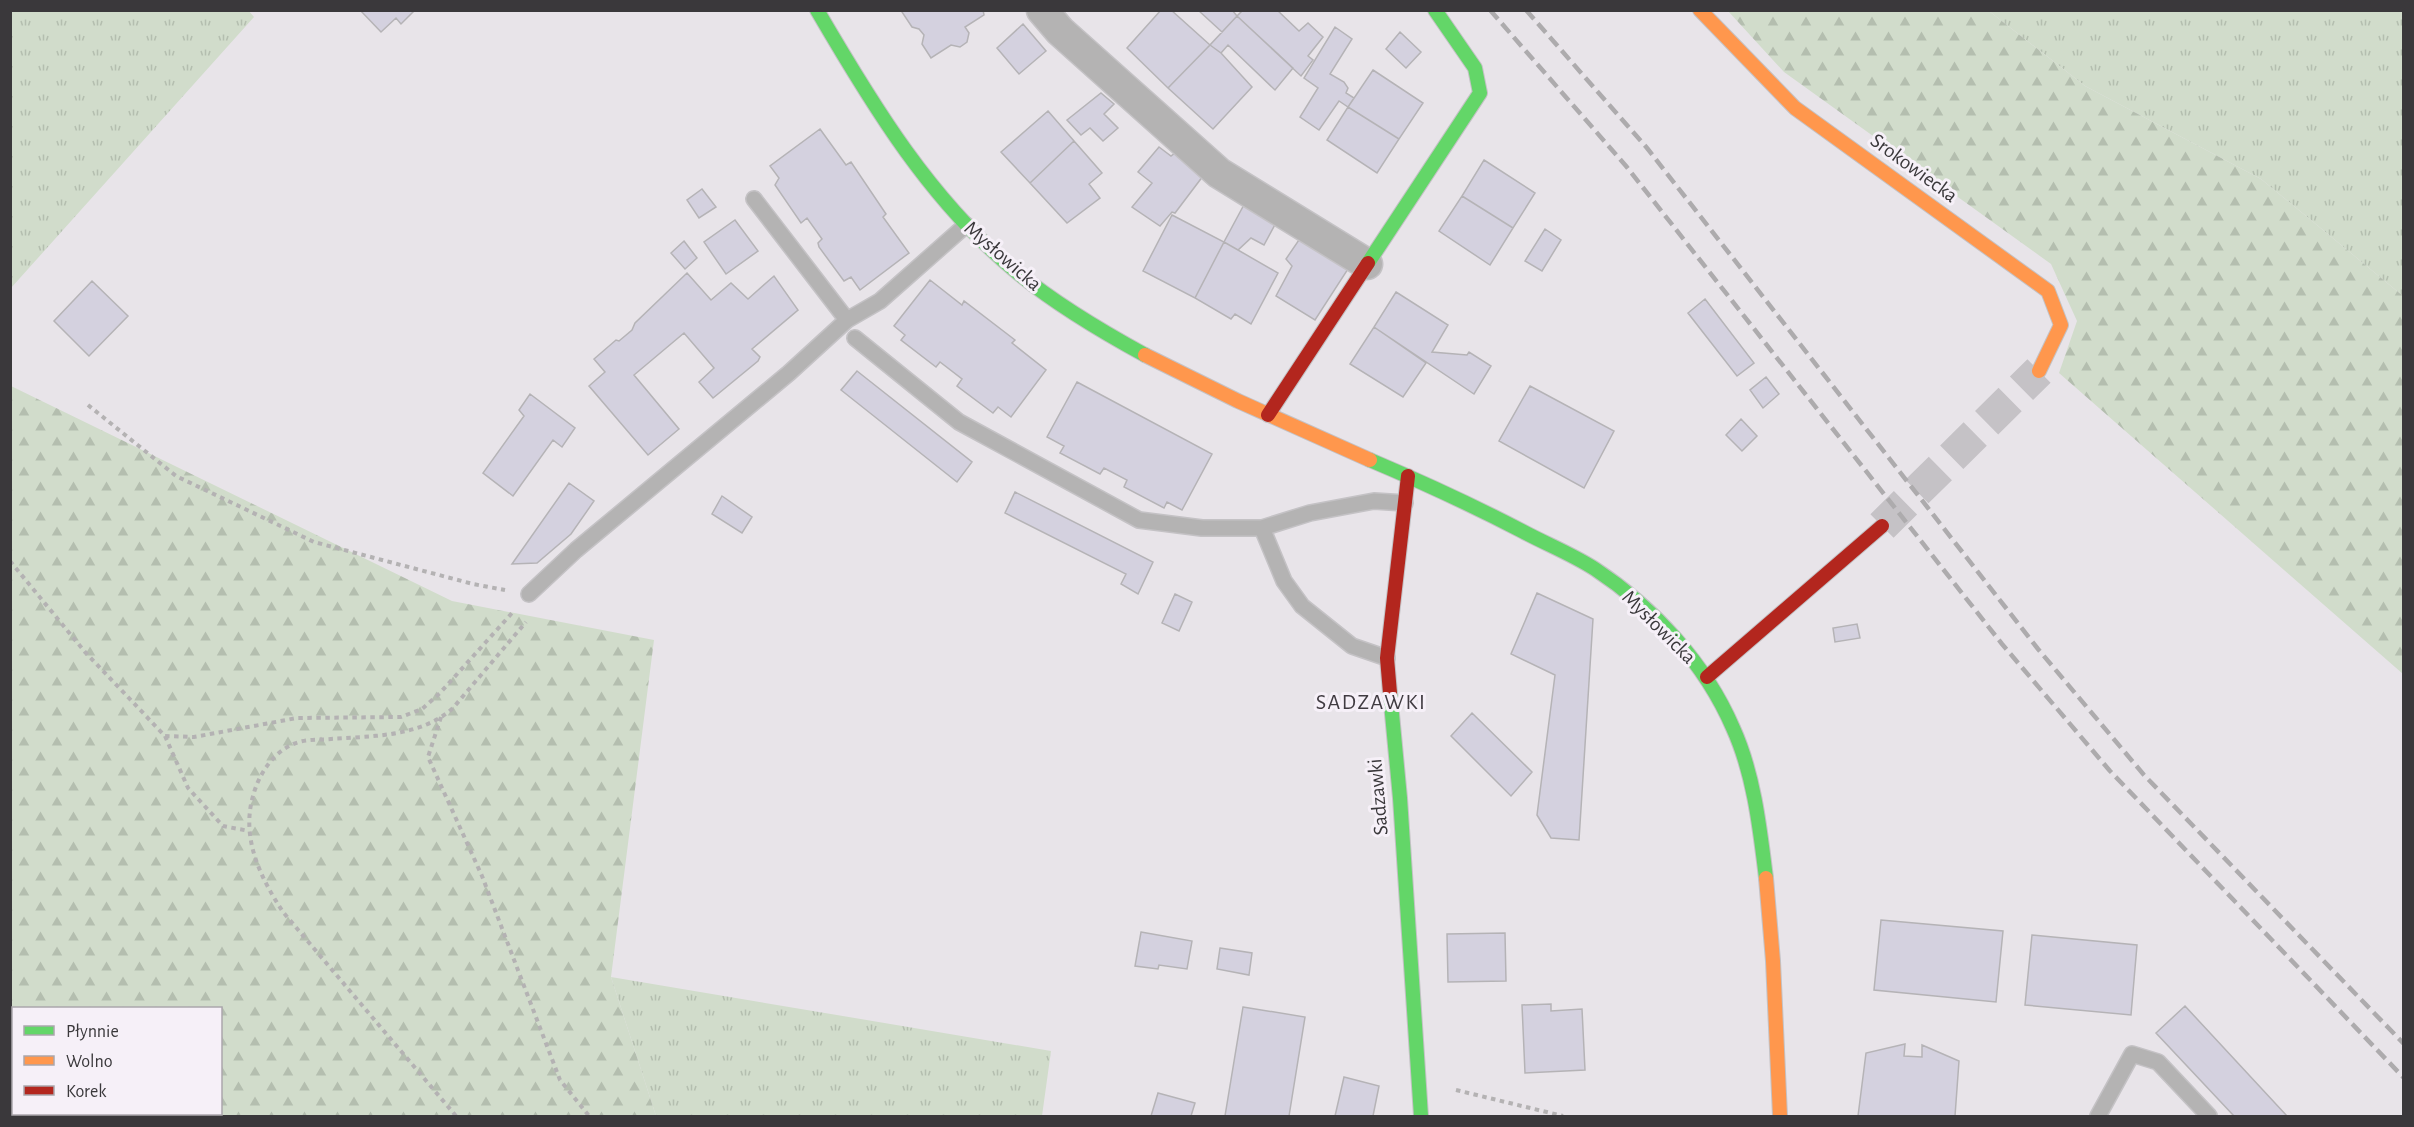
<svg xmlns="http://www.w3.org/2000/svg" width="2414" height="1127" font-family="'Alegreya Sans',sans-serif">
	<style>
		.grass { fill: url(#grass-tufts) }
		.forest { fill: url(#forest-firs); fill-rule: evenodd }
		.building { fill: #d4d1df; stroke: #b5b3b6; stroke-width: 1.5 }
		.lines { fill: none; stroke-linecap: round; stroke-linejoin: round }
		.secondary-tunnel { stroke: #c5c2c6; stroke-width: 33; stroke-dasharray: 33 16; stroke-linecap: butt }
		.lane-casing { stroke: #c4c2c5; stroke-width: 18 }
		.street-casing { stroke: #c4c2c5; stroke-width: 33 }
		.fast-casing { stroke: #c4c2c5; stroke-width: 16 }
		.slow-casing { stroke: #c4c2c5; stroke-width: 16 }
		.jam-casing { stroke: #c4c2c5; stroke-width: 16 }
		.path { stroke: #b4b2b3; stroke-width: 4; stroke-dasharray: 4.5 4.5; stroke-linecap: butt }
		.lane { stroke: #b4b3b3; stroke-width: 15 }
		.street { stroke: #b4b3b3; stroke-width: 30 }
		.fast { stroke: #63d668; stroke-width: 14 }
		.slow { stroke: #ff974d; stroke-width: 14 }
		.jam { stroke: #b3261e; stroke-width: 14 }
		.rail { stroke: #adabad; stroke-width: 4.5; stroke-dasharray: 12 6; stroke-linecap: butt }
		.labels { text-anchor: middle; dominant-baseline: central; stroke-width: 6; stroke-linejoin: round; paint-order: stroke }
		.street-label { font-size: 21px; fill: #3a383b; stroke: #f6f0f8 }
		.neighbourhood-label { font-size: 22px; letter-spacing: 1.5px; fill: #403b41; stroke: #f6f0f8 }
	</style>
	<defs>
		<pattern id="grass-tufts" width="24" height="20" patternUnits="userSpaceOnUse" patternTransform="scale(1.5)"><rect width="24" height="20" fill="#d1dccb"/><path d="M3 7l-1-3M5 7V3M7 7l1-3M15 17l-1-3M17 17v-4M19 17l1-3" fill="none" stroke="#b4beaf"/></pattern>
		<pattern id="forest-firs" width="22" height="20" patternUnits="userSpaceOnUse" patternTransform="scale(1.5)"><rect width="22" height="20" fill="#d1dccb"/><path d="M5 1l3.5 6h-7zM16 11l3.5 6h-7z" fill="#b4beaf"/></pattern>
	</defs>
	<rect width="100%" height="100%" fill="#e8e4e9"/>
	<!-- grass -->
	<path class="grass" d="M11,10h237l6,7 -243,271z
		M1989,11h414v285l-142,-117 -176,-93z
		M611,977l440,74 -9,65h-386z"/>
	<!-- forest -->
	<path class="forest" d="M1728,11h261l96,75 176,93 142,117v378l-344,-301 18,-52 -26,-57 -267,-192z
		M11,386l441,215 202,39 -43,337 45,139h-645zM14,1008h206v106h-206z"/>
	<!-- building -->
	<path class="building" d="M360,10h55l-14,14 -5,-6 -15,14z
		M903,10h80l1,5 -19,12 4,6 -2,9 -7,5 -9,-2 -20,13 -9,-14 2,-9 -5,-6 -7,-2 -10,-15z
		M1161,10h10l39,35 -42,43 -41,-40z
		M1198,10h34l5,6 -15,16z
		M1243,10h34l22,21 9,-8 15,14 -15,19 5,4 -12,16 -64,-60z
		M1237,16l56,52 -18,22 -47,-45 -7,8 -11,-8z
		M1023,24l23,27 -27,23 -22,-26z
		M1335,27l17,12 -22,35 14,8 4,6 -2,5 8,5 -6,9 -9,-6 -20,29 -19,-13 18,-29 -14,-10z
		M1400,32l21,20 -15,16 -20,-19z
		M1210,45l11,8 31,34 -39,42 -45,-41z
		M1373,70l50,33 -24,36 -51,-32z
		M1101,93l13,11 -10,10 14,14 -15,13 -13,-13 -9,7 -14,-15z
		M1348,107l51,32 -22,34 -50,-33z
		M1048,111l26,30 -44,42 -29,-31z
		M820,129l26,36 5,-3 35,52 -3,3 26,36 -49,37 -9,-13 -7,4 -25,-34 -1,-4 4,-4 -15,-21 -6,5 -26,-38 4,-7 -9,-12z
		M1074,141l28,32 -13,11 11,14 -33,25 -37,-40z
		M1159,147l12,9 4,-3 28,23 -28,37 -3,-1 -12,14 -28,-19 20,-24 -14,-11z
		M1484,160l51,33 -22,35 -51,-32z
		M702,189l14,18 -17,11 -12,-18z
		M1462,196l51,32 -23,37 -51,-34z
		M1246,201l32,18 -14,26 -13,-7 -13,12 -14,-8z
		M1172,215l52,27 -29,56 -52,-27z
		M735,220l23,31 -32,23 -22,-32z
		M1545,229l16,11 -19,31 -17,-10z
		M1303,234l45,35 -33,51 -39,-24 16,-30 -6,-7z
		M684,241l13,17 -12,11 -14,-16z
		M1224,242l54,31 -27,51 -16,-10 -4,5 -36,-21z
		M687,273l24,27 20,-17 17,16 26,-23 24,34 -46,39 8,8 -2,4 -45,37 -14,-16 15,-14 -30,-35 -50,42 45,54 -31,26 -59,-69 16,-14 -11,-13 22,-19 3,1 13,-11 3,-7z
		M930,280l32,25 2,-4 51,39 -3,3 34,27 -35,47 -13,-10 -5,6 -36,-27 5,-7 -22,-17 -4,5 -35,-27 4,-5 -11,-9z
		M92,281l36,35 -39,40 -35,-35z
		M1396,292l52,33 -16,27 35,3 2,-3 22,14 -17,28 -100,-67z
		M1705,299l49,64 -17,13 -49,-63z
		M1374,327l52,36 -23,34 -53,-33z
		M857,371l115,91 -15,20 -116,-92z
		M1766,377l13,17 -16,14 -13,-18z
		M1077,382l135,72 -30,56 -15,-8 -3,6 -40,-21 3,-7 -23,-12 -4,6 -40,-21 4,-7 -17,-9z
		M1530,386l84,45 -30,57 -85,-47z
		M530,394l45,34 -13,19 -9,-7 -40,56 -30,-23 41,-57 -5,-6z
		M1741,419l16,17 -15,15 -16,-16z
		M569,483l25,18 -23,33 -34,29 -25,1z
		M1015,492l138,70 -15,32 -17,-10 5,-10 -121,-61z
		M722,496l30,21 -10,16 -30,-19z
		M1537,593l56,26 -14,221 -28,-2 -14,-23 18,-140 -44,-21z
		M1175,594l17,8 -13,29 -17,-8z
		M1857,624l3,14 -25,4 -2,-14z
		M1472,713l60,59 -21,24 -60,-60z
		M1881,920l122,11 -7,71 -122,-12z
		M1141,932l51,9 -5,28 -28,-4 -1,4 -23,-3z
		M1505,933l1,48 -58,1 -1,-48z
		M2032,935l105,10 -6,70 -106,-10z
		M1220,948l32,5 -3,22 -32,-6z
		M1551,1004v7l31,-2 3,61 -60,3 -3,-68z
		M2185,1006l102,110h-53l-78,-83z
		M1243,1007l62,10 -16,99h-64z
		M1905,1044l-1,12 18,1v-12l37,16 -4,55h-97l8,-63z
		M1344,1077l35,9 -6,30h-38z
		M1158,1093l37,10 -4,13h-40z"/>
	<g class="lines">
		<!-- secondary-tunnel -->
		<path class="secondary-tunnel" d="M1882,526l157,-155"/>
		<!-- lane casing -->
		<g class="lane-casing">
			<path id="lane" d="M754,199l93,121
				M855,338l104,84 180,98 63,8h60l48,-15 64,-12 31,2
				M1262,528l22,53 18,25 50,40 35,12
				M529,594l47,-44 213,-177 58,-53 33,-19 86,-76
				M2098,1116l34,-62 26,8 51,54"/>
		</g>
		<!-- street casing -->
		<g class="street-casing">
			<path id="street" d="M1042,10l18,21 159,142 148,91"/>
		</g>
		<!-- fast casing -->
		<g class="fast-casing">
			<path id="fast" d="M817,10c56,96 114,192 201,263 39,32 83,58 127,82
				M1368,263l112,-170 -5,-25 -40,-58
				M1370,460c52,22 102,45 152,71 24,13 50,23 73,38 59,39 110,94 138,159 21,46 27,101 33,150
				M1390,693l10,105 21,318"/>
		</g>
		<!-- slow casing -->
		<g class="slow-casing">
			<path id="slow" d="M1700,10l95,98 253,183 13,34 -22,46
				M1145,355l93,46 132,59
				M1766,878l7,83 7,155"/>
		</g>
		<!-- jam casing -->
		<g class="jam-casing">
			<path id="jam" d="M1268,415l100,-152
				M1707,677l175,-151
				M1390,693l-3,-35 21,-182"/>
		</g>
		<!-- path -->
		<path class="path" d="M88,405l88,71 138,66 159,42 32,6
			M10,561l75,91 80,84 29,1 103,-19 104,-1 21,-8 18,-16 72,-80
			M441,717l-13,40 54,119 78,204 29,36
			M165,736l23,52 35,38 26,5
			M1456,1090l107,26
			M456,1116l-173,-204c-23,-35 -42,-74 -30,-116 6,-23 22,-47 46,-54 10,-3 21,-2 32,-3 41,-3 90,-2 122,-31l73,-86"/>
		<!-- lane -->
		<use href="#lane" class="lane"/>
		<!-- street -->
		<use href="#street" class="street"/>
		<!-- fast -->
		<use href="#fast" class="fast"/>
		<!-- slow -->
		<use href="#slow" class="slow"/>
		<!-- jam -->
		<use href="#jam" class="jam"/>
		<!-- rail -->
		<path class="rail" d="M1490,10l136,156 376,478 108,127 294,307
			M1526,10l121,138 391,501 106,126 260,269"/>
	</g>
	<g class="labels">
		<!-- street labels -->
		<g class="street-label">
			<text transform="translate(1914 168) rotate(36)">Srokowiecka</text>
			<text transform="translate(1003 256) rotate(41)">Mysłowicka</text>
			<text transform="translate(1659 627) rotate(45)">Mysłowicka</text>
			<text transform="translate(1378 797) rotate(-95)">Sadzawki</text>
		</g>
		<!-- neighbourhood labels -->
		<g class="neighbourhood-label">
			<text x="1371" y="702">SADZAWKI</text>
		</g>
	</g>
	<!-- border -->
	<rect width="2414" height="1127" fill="none" stroke="#3a383b" stroke-width="24"/>
	<!-- legend -->
	<rect x="12" y="1007" width="210" height="108" fill="#f6f0f8" stroke="#aba6ac" stroke-width="1.5"/>
	<rect x="24" y="1026" width="30" height="9" fill="#63d668" stroke="#aba6ac" stroke-width="1.5"/>
	<text x="66" y="1037" font-size="18" fill="#3a383b">Płynnie</text>
	<rect x="24" y="1056" width="30" height="9" fill="#ff974d" stroke="#aba6ac" stroke-width="1.5"/>
	<text x="66" y="1067" font-size="18" fill="#3a383b">Wolno</text>
	<rect x="24" y="1086" width="30" height="9" fill="#b3261e" stroke="#aba6ac" stroke-width="1.5"/>
	<text x="66" y="1097" font-size="18" fill="#3a383b">Korek</text>
</svg>
